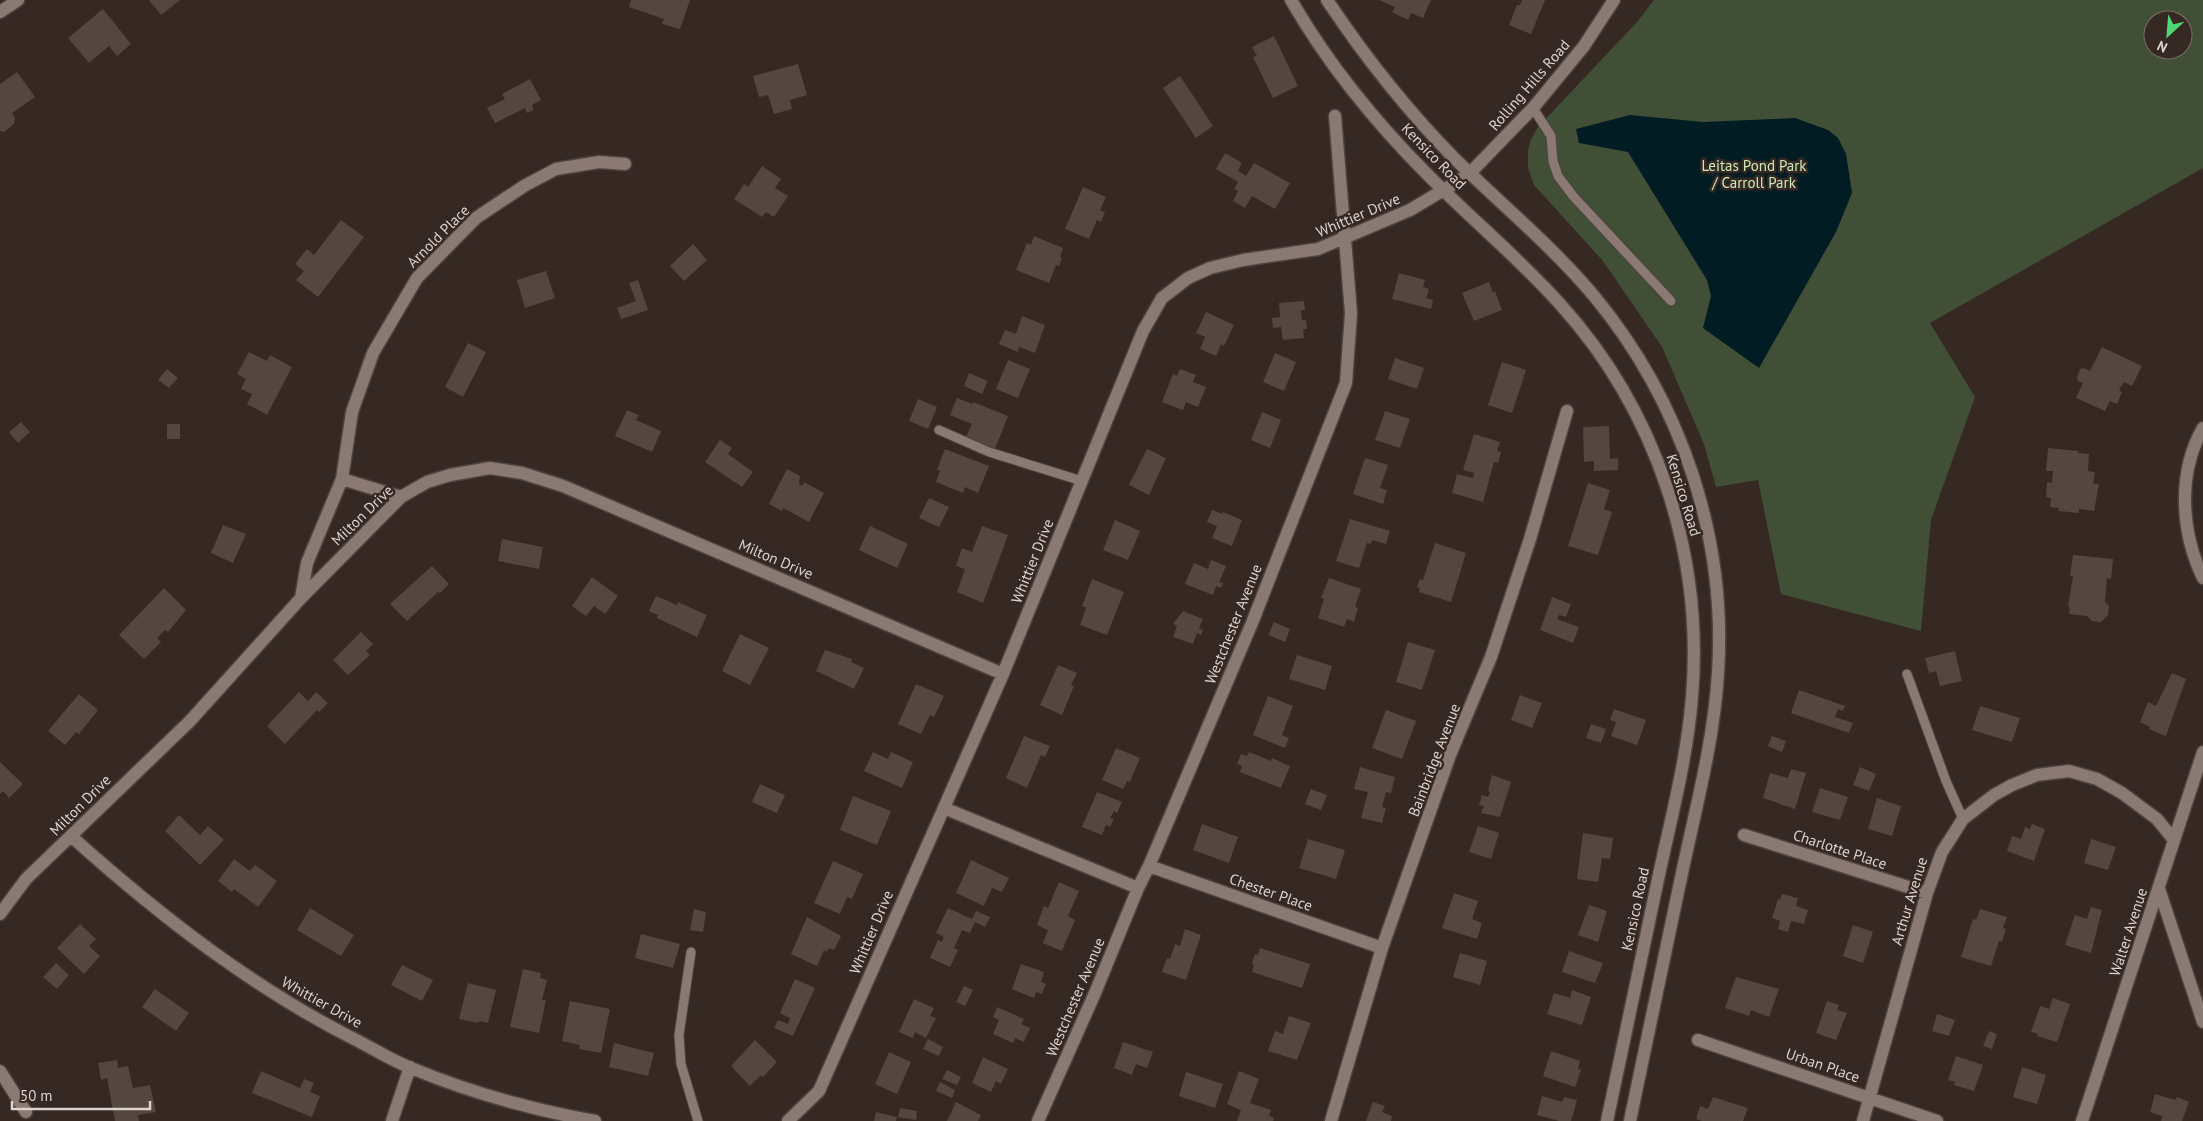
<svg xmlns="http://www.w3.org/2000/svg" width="2203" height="1121" font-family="'PT Sans',sans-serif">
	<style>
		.green { fill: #404f36; fill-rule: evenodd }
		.water { fill: #011c23 }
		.building { fill: #554640 }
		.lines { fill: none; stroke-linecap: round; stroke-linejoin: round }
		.service-casing { stroke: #4f433f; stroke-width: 11 }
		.minor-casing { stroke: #4f433f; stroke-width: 15 }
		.tertiary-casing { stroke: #4f433f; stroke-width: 15 }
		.service { stroke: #8b7973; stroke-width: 9 }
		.minor { stroke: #8b7973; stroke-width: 12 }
		.tertiary { stroke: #8b7973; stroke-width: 12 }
		.labels { text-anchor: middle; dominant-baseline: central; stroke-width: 5; stroke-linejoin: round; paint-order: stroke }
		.street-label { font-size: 15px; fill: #dcd3cf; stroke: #362823 }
		.park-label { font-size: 15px; fill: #caebb8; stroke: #362823 }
	</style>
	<rect width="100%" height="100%" fill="#362823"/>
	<!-- green -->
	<path class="green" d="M1654,0h549v168l-273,155 45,74 -44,123 -10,111 -140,-37 -23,-114 -42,7 -12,-43 -42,-97 -59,-86 -69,-76 -6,-17v-17l3,-12 7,-12 99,-105zM2153,20h30v30h-30z"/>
	<!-- water -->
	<path class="water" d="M1630,115l73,7 92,-4 33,12 10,8 8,16 6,39 -16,39 -77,136 -56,-40 8,-32 -4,-16 -79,-128 -49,-9 -3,-14z"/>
	<!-- building -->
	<path class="building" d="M149,0h31l-19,15z
		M631,0h59l-10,29 -18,-5 2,-5 -35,-12z
		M1379,0h52l-8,18 -12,-5 -3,7 -16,-8 3,-5z
		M1522,0h23l-14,34 -22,-9 8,-20h3z
		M103,9l28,35 -14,12 -8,-10 -20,17 -21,-25z
		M1274,36l24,50 -25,12 -20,-41 4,-1 -5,-9z
		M798,64l9,31 -17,5 2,9 -18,5 -6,-19 -9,2 -6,-21z
		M17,72l18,25 -23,16 3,5 -1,6 -10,8 -4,-1v-47z
		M1180,76l33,50 -17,12 -33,-50z
		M530,79l11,21 -9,5 2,5 -7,3 -2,-5 -30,15 -8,-15 18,-9 -3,-5z
		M1225,153l17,10 -4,8 8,5 8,-13 36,20 -15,26 -23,-13 -7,12 -12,-7 5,-10 -4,-2 4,-7 -22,-13z
		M762,166l19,13 -6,9 13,8 -14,21 -8,-5 -4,5 -28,-18 10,-15 4,3z
		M1083,187l23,10 -6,13 5,2 -4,10 -4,-2 -8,19 -24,-10z
		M341,220l23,17 -46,60 -22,-17 8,-9 -9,-7 12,-15 7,6z
		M1034,236l29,12 -3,9 2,1 -3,8 -3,-1 -7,18 -33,-13 11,-27 4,2z
		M693,244l14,16 -23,21 -14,-15z
		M546,271l9,27 -30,10 -8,-28z
		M1399,273l26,7 -2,7 6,2 -3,9 7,2 -2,9 -39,-10z
		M638,280l10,30 -27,9 -4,-11 19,-7 -7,-18z
		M1489,282l4,11 2,-2 7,19 -28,11 -12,-28z
		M1304,301l1,9h-4l1,10h4l1,9h-4l1,9 -21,2 -2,-13 -8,1 -1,-10 8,-1 -1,-14z
		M1206,312l28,13 -10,21 -3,-2 -5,12 -16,-7 5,-12 -9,-4z
		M1022,316l23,9 -10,28 -16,-6 -1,5 -19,-8 6,-14 11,4z
		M468,343l18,9 -23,45 -18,-10z
		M2102,347l40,19 -10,20 -8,-4 -5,8 3,2 -5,12 -7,-3 -5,10 -29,-13 7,-15 -5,-2 -1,-4 3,-8 4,-1 6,3z
		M249,352l18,9 3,-6 22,12 -25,48 -20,-11 5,-10 -11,-5 5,-10 -9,-5z
		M1275,353l21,9 -12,29 -21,-9z
		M1395,358l29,10 -7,21 -29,-10z
		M1008,360l22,9 -12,29 -22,-9z
		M1502,362l24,8 -14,43 -24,-8z
		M167,369l11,9 -9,10 -11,-8z
		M1180,369l16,6 -3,7 13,5 -8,20 -12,-5 -3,8 -21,-8 11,-28 4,2z
		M969,373l19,8 -6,13 -18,-8z
		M957,398l15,6 1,-2 35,14 -13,33 -29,-12 6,-13 -22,-9z
		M918,399l19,8 -9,22 -19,-8z
		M627,410l12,5 -3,5 25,11 -9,21 -37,-16z
		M1385,411l25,8 -10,29 -25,-8z
		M1262,412l19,8 -11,28 -19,-8z
		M21,422l9,10 -12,11 -9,-11z
		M167,424h13v15h-13z
		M1609,426l1,33 8,-1v12l-24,1v-10l-10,1 -1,-35z
		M1474,434l26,8 -3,9 4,1 -3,11 -4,-1 -11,40 -31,-9 5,-19 16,4 1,-5 -11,-3z
		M720,440l12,8 -4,6 25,18 -11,15 -37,-25z
		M2048,448l30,3v2l11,1 -1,17 7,1 -2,12h6l-5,27 -15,-2v4l-20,-2v-3l-9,-1 1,-9 -5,-1 1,-15 5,1 1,-12h-7z
		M945,449l44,17 -11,27 -13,-6 -2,6 -27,-11 4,-11 -3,-1z
		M1147,449l19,9 -17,37 -20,-10z
		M1365,458l23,7 -8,23 7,2 -4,14 -30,-10z
		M787,469l13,7 -1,8 3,2 2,-4 20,11 -15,29 -26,-14 -1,3 -13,-7z
		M1588,483l22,7 -6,19 8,3 -14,43 -30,-9z
		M929,498l20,9 -10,20 -20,-9z
		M1212,510l10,4 1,-2 19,8 -10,26 -20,-8 5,-12 -10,-4z
		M1350,519l40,12 -4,13 -14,-4 -1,4 -4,-1 -8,25 -23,-7z
		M1115,520l25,11 -12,29 -25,-10z
		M223,525l23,9 -13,29 -22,-10z
		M870,526l38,18 -11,24 -38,-18z
		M982,526l26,9 -25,68 -26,-11 8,-23 -9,-3 6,-18 10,4z
		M502,539l41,8 -4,22 -41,-8z
		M1435,543l31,10 -15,49 -32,-10 1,-4 -3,-1 3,-8 3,1z
		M2073,555l40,4 -2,20 -4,-1 -2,24 4,4 -1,9 -7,7 -9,-1 -5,-5 -18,-2 1,-6 -2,-2 5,-30h-3z
		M1211,560l15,6 -7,16 4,1 -2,5 -5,-2 -3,9 -28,-11 9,-21 14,6z
		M432,566l17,18 -9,9 -2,-1 -31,29 -17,-17z
		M592,577l26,19 -13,18 -11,-8 -8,10 -14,-10z
		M1329,578l32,11 -6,18 3,1 -4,14 -7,-3 -3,8 -26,-9 6,-19 -3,-1z
		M1092,579l32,13 -17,43 -27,-10 6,-17 -4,-2z
		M164,588l22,22 -18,22 -3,-2 -8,8 4,4 -17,17 -25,-24z
		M656,596l21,9 1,-3 29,13 -10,22 -40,-19 1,-3 -9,-4z
		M1552,597l19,7 -5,13 -7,-2 -2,4 22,8 -6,16 -33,-13z
		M1183,611l20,8 -4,9 4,2 -2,5 -4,-2 -4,11 -20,-7 4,-11 -4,-2z
		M1274,622l16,7 -5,13 -17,-7z
		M361,632l12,12 -7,7 4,4 -22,20 -15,-15z
		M740,634l29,14 -19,37 -28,-14z
		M1408,642l27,8 -13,40 -26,-8z
		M825,650l27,9 -1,3 13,6 -10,21 -38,-18z
		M1955,651l7,30 -22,5 -4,-15 -7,2 -4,-15z
		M1297,655l35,11 -7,24 -36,-11z
		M1058,665l19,8 -6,12 3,1 -12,29 -22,-10z
		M2172,673l14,6 -20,57 -17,-7 1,-2 -10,-5 8,-20 8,4z
		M916,684l28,12 -10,21 -4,-2 -9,19 -23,-10z
		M1799,690l46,16 -2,5 -5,-2 -3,8 18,6 -4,10 -58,-20z
		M299,692l9,9 8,-9 12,11 -9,9 -2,-2 -32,34 -18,-18z
		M79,694l19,16 -19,24 -3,-2 -11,13 -17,-14z
		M1520,695l22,8 -10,25 -21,-8z
		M1268,696l25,10 -11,29 7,3 -4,10 -32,-13z
		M1980,706l40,12 -8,24 -40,-12z
		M1614,709l32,11 -9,25 -26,-9 5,-14 -6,-2z
		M1386,710l30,11 -14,38 -30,-11z
		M1591,724l15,5 -5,14 -15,-5z
		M1024,736l26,10 -5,11 -4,-2 -14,33 -21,-10z
		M1772,736l14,5 -4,11 -14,-6z
		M1116,748l24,10 -10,24 -3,-1 -4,8 -21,-9z
		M873,752l15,7 3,-7 22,10 -11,26 -38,-17z
		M1249,752l22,9 1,-3 18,8 -9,22 -41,-16 2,-6 -5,-2 4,-10 6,2z
		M0,762l23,22 -14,14 -6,-7 -3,3z
		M1360,767l35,10 -4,16 -5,-1 -4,15 4,1 -4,15 -21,-5 7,-26 -14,-3z
		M1860,767l16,7 -7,17 -16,-6z
		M1791,769l15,4 -11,36 -32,-11 7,-25 18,5z
		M1492,775l19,7 -11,35 -19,-4 3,-7 -5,-1 3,-10 6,2 2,-5 -2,-1z
		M760,784l25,11 -8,18 -25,-11z
		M1820,788l28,9 -8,23 -28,-8z
		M1311,789l16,6 -6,15 -16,-6z
		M1097,792l25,10 -5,11 -3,-2 -4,7 4,1 -4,8 -4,-2 -4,10 -20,-8z
		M853,796l38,15 -14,34 -37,-15z
		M1877,798l24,8 -9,30 -24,-7z
		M179,815l21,20 8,-9 16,14 -24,25 -35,-34z
		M1202,824l36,13 -9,26 -36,-13z
		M2032,824l13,5 -11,32 -27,-10 5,-15 9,3 4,-12 5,2z
		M1478,826l21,7 -8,26 -22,-7z
		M1583,833l30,5 -3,21 -8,-1 -4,24 -21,-3z
		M1308,839l37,11 -9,29 -37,-11z
		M2091,839l25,8 -8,23 -24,-7z
		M234,859l16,12 5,-6 22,16 -19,26 -24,-18 -2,3 -14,-11z
		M971,860l38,18 -7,14 -10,-4 -8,18 -28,-13z
		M833,861l30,13 -11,25 -5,-2 -7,17 -26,-11z
		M1059,882l20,9 -11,25 7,4 -13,31 -19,-8 5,-13 -11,-5 7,-19 4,2z
		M1454,893l24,8 -6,18 10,4 -5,16 -35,-11z
		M1782,894l16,4 -2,8 12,4 -4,14 -13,-3 -3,11 -10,-3 2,-8 -8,-3 6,-19 2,1z
		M1589,905l18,6 -9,31 -20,-7z
		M2091,907l11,3 -11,43 -26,-8 10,-30 12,4z
		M310,908l44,27 -13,21 -44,-26z
		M948,908l24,11 4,-8 14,6 -5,10 -10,-5 -5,11 -8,-3 -8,18 4,2 -8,17 -20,-9 8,-18 4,2 2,-5 -8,-4z
		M694,909l12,3 -3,20 -13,-2z
		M1980,909l27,8 -4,11 3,1 -4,13 -3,-1 -8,25 -30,-9 12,-38 3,1z
		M807,917l34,19 -7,14 -5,-2 -2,4 -3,-2 -7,16 -26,-12z
		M80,924l16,15 -7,7 11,10 -16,18 -27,-26z
		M1853,925l20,7 -10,31 -20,-7z
		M1185,929l16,6 -15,45 -24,-8 5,-14 3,1 5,-15 5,2z
		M641,934l39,10 -7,24 -38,-10z
		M1260,948l50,16 -8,24 -50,-16 2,-7 -2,-1 3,-10 3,1z
		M1569,951l34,12 -8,20 -33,-11z
		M1460,953l27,8 -7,24 -27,-8z
		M56,963l13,12 -12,14 -14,-12z
		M1021,964l23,8 -3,10 5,2 -4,10 -6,-2 -2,6 -22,-9z
		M402,965l31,15 -11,21 -31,-16z
		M523,969l18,4 -1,5 7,2 -5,20h4l-7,33 -29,-6z
		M1736,977l43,12 -10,28 -18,-7 -2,6 -24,-8z
		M795,979l20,9 -22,48 -19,-8 4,-8 10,4 2,-6 -10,-5z
		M468,983l28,7 -8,33 -9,-2 -1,2 -19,-4z
		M964,986l9,4 -8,16 -9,-4z
		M155,989l34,24 -13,18 -34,-24z
		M1572,990l19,7 -9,28 -35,-11 7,-21 16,5z
		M2053,998l17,6 -13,38 -20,-6 1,-2 -7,-2 9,-26 9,3z
		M914,999l20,9 -4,8 6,2 -10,20 -11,-6 -2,6 -14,-6z
		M570,1001l40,8 -9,44 -22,-4 1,-4 -18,-4z
		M1827,1001l12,4 -2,5 10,3 -11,27 -20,-7z
		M997,1007l27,12 -3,5 9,4 -6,14 -9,-4 -2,5 -20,-9 6,-14 -6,-3z
		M1937,1014l18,6 -6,16 -17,-5z
		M1289,1016l22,7 -14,37 -29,-9 7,-20 8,3z
		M1989,1031l8,3 -5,15 -9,-3z
		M928,1039l15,8 -4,9 -16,-7z
		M755,1040l22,22 -14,15 -2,-2 -11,11 -19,-20z
		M1123,1042l30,10 -6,16 -11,-4 -4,11 -18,-7z
		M614,1043l40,10 -6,23 -39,-9z
		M1551,1051l29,10 -2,8 3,1 -6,17 -32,-11z
		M889,1052l22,10 -14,32 -22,-10z
		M1956,1056l27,9 -9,26 -20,-6 1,-3 -7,-2z
		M983,1057l25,12 -7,15 -5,-3 -5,11 -19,-9z
		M117,1060l1,8 10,-2 5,22 17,-3 6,27 -18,3 1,6h-24l-8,-43 -6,2 -3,-17z
		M2022,1067l24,8 -9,29 -24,-7z
		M947,1070l14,7 -4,8 -15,-6z
		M261,1071l39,17 4,-9 10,4 -4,9 10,4 -8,21 -60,-24z
		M1239,1071l20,8 -9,24 21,7 -2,6 5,2 -1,3h-36l4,-11 -14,-6z
		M1186,1072l37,12 -8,24 -36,-12z
		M940,1082l15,8 -3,8 -16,-7z
		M2155,1094l20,6 2,-3 12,5 -7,19h-21l1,-5 -12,-4z
		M1542,1096l20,6 2,-5 13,3 -6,21h-12l-22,-6z
		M1713,1097l35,11 -5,13h-41l-6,-2 4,-13 8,3z
		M956,1102l25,13 -3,6h-31z
		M1373,1102l12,4 -3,6 10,4 -1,5h-25z
		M900,1108l17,3 -1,9 -18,-3z
		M876,1112l21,5 -1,4h-22z"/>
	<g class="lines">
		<!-- service casing -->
		<g class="service-casing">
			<path id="service" d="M1533,108l18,28 2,25 5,15 15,20 98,105
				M939,430l50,22 93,29
				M1907,674l39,107 17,38
				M691,952l-12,83 2,29 17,57"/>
		</g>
		<!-- minor casing -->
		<g class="minor-casing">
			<path id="minor" d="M0,12l18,-12
				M2203,428c-26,45 -22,104 0,150
				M342,479l59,18
				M301,598l6,-35 35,-84 10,-67 21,-59 44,-75 59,-60 48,-32 32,-17 43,-7 26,2
				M944,808l194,80
				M1744,835l183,58
				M72,837c88,79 182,152 288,205 17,9 33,19 51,26 58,24 122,42 184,53
				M1149,866l233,82
				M2159,889l44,133
				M0,914l26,-35 164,-158 111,-123 100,-101 26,-15 23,-7 40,-7 32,5 41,13 440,188
				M1698,1040l239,81
				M0,1071l26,41
				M392,1121l18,-54
				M788,1121l31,-30 184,-417 140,-343 19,-33 26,-20 22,-10 33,-8 75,-11 92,-39 47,-28 13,-9 63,-65 51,-62 30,-46
				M1038,1121l57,-128 43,-105 11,-22 103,-243 94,-240 5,-70 -16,-197
				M1331,1121l51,-173 68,-193 41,-98 39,-118 37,-128
				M1863,1121l64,-228 15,-41 21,-33 31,-24 18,-10 25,-10 32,-4 28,8 25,14 35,26 17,21
				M2082,1121l121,-369"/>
		</g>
		<!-- tertiary casing -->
		<g class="tertiary-casing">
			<path id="tertiary" d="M1291,0c37,64 85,123 137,175 43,44 91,83 132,129 96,106 144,250 132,393 -5,63 -22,125 -35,187 -17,79 -33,158 -50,237
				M1327,0c38,57 79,109 127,158 47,46 98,88 140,138 87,105 133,241 124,377 -4,67 -22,134 -36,200 -17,82 -35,165 -52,248"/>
		</g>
		<!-- service -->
		<use href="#service" class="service"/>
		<!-- minor -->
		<use href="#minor" class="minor"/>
		<!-- tertiary -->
		<use href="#tertiary" class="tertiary"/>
	</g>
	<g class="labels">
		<!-- street labels -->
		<g class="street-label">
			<text transform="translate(1529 85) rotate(-49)">Rolling Hills Road</text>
			<text transform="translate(1434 156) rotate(46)">Kensico Road</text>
			<text transform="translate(1358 215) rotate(-23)">Whittier Drive</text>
			<text transform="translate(438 236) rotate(-45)">Arnold Place</text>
			<text transform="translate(1684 495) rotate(73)">Kensico Road</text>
			<text transform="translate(362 515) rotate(-44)">Milton Drive</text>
			<text transform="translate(776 559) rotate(23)">Milton Drive</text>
			<text transform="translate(1032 561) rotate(-68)">Whittier Drive</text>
			<text transform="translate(1233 624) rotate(-68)">Westchester Avenue</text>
			<text transform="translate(1434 760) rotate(-69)">Bainbridge Avenue</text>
			<text transform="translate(80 805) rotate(-45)">Milton Drive</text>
			<text transform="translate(1840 849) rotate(18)">Charlotte Place</text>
			<text transform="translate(1271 892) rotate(19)">Chester Place</text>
			<text transform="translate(1909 901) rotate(-73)">Arthur Avenue</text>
			<text transform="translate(1635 909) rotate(-78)">Kensico Road</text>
			<text transform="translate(871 932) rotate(-67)">Whittier Drive</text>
			<text transform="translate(2128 932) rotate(-72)">Walter Avenue</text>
			<text transform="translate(1075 997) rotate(-67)">Westchester Avenue</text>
			<text transform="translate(322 1002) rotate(29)">Whittier Drive</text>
			<text transform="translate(1823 1065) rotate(19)">Urban Place</text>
		</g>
		<!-- park labels -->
		<g class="park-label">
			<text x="1754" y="165">Leitas Pond Park<tspan x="1754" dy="17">/ Carroll Park</tspan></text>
		</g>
	</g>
	<!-- north arrow -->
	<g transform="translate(2168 35) rotate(206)"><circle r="24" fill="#362823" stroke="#786c68"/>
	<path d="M0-4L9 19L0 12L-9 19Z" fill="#4fd675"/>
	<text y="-8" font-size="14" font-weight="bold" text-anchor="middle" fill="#dcd3cf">N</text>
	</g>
	<!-- scale -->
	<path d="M12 1101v8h138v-8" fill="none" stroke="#dcd3cf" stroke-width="2.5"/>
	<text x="20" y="1101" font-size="15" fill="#dcd3cf" stroke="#362823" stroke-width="4" paint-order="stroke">50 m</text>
</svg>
